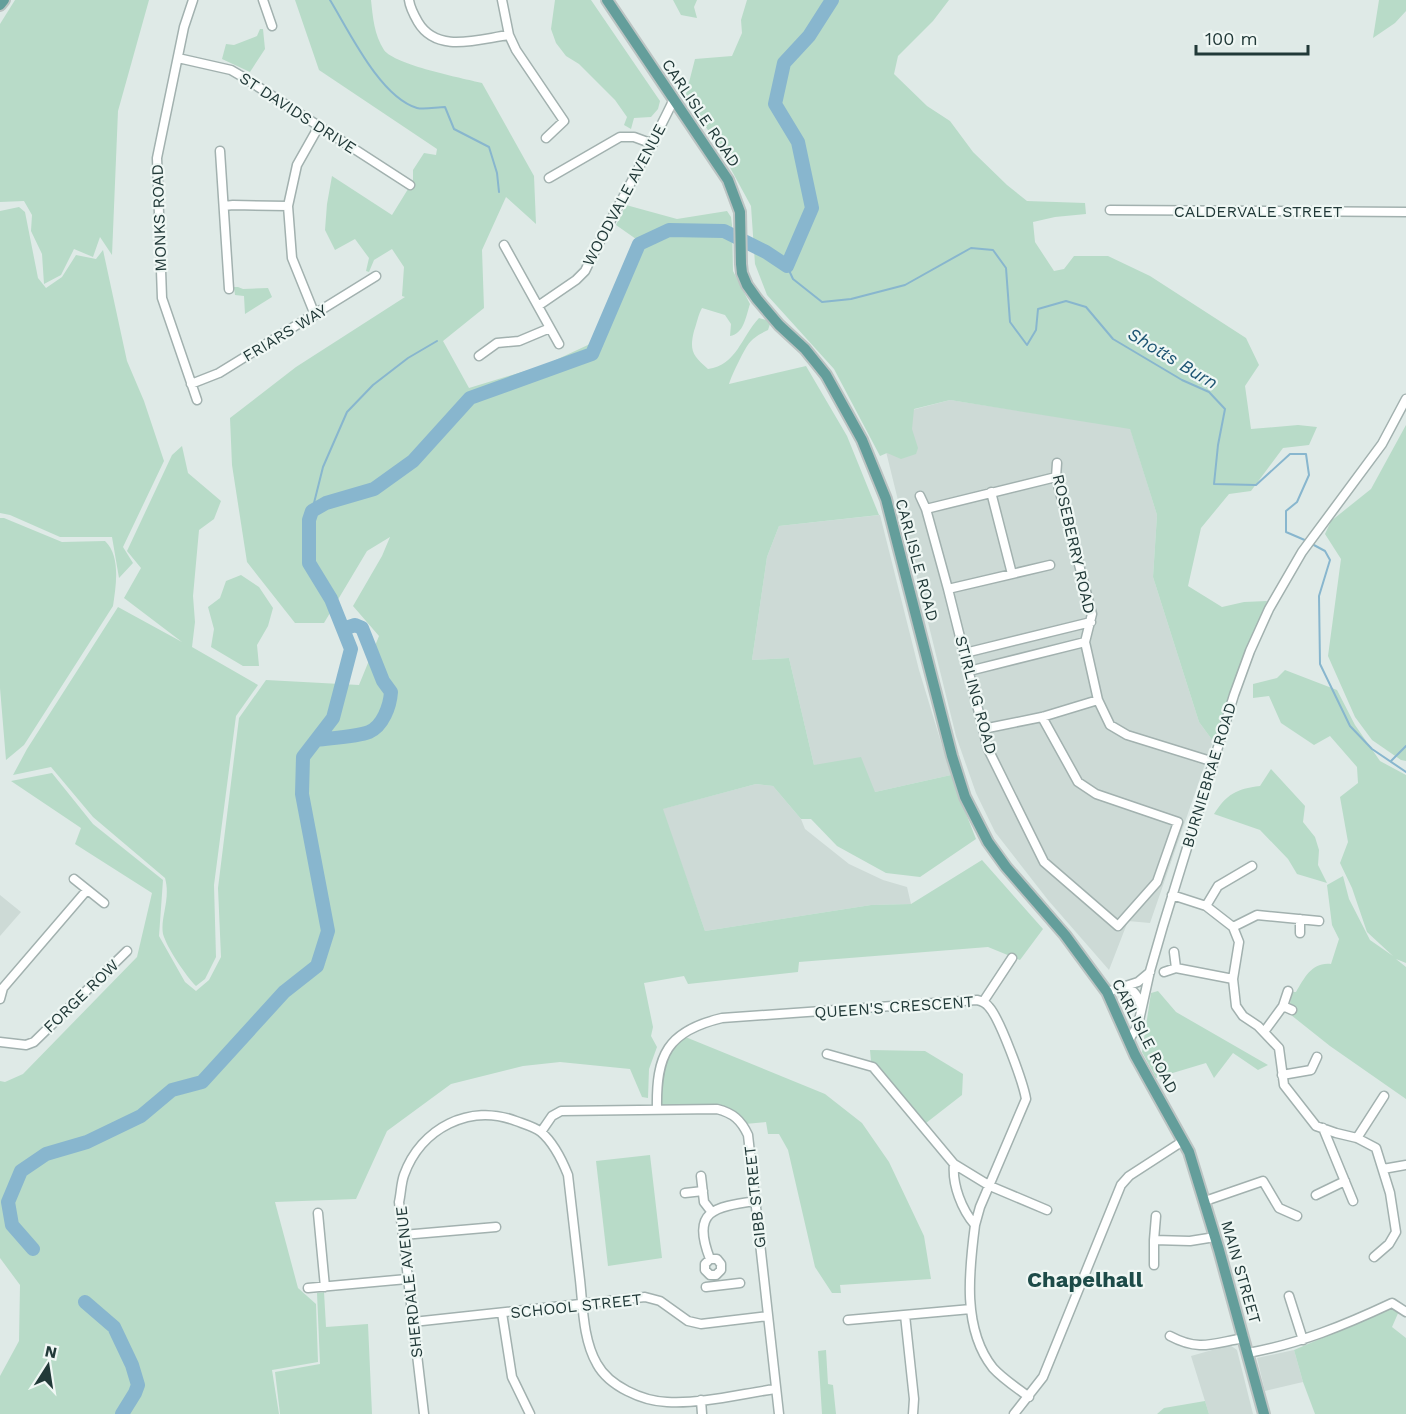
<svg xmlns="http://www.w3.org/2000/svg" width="1406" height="1414" font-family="'Work Sans',sans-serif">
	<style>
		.built { fill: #cddad6 }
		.green { fill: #b8dbc8 }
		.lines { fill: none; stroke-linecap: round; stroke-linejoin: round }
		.stream { stroke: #88b6ce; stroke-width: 2 }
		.river { stroke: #88b6ce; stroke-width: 14 }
		.minor-casing { stroke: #a2b1af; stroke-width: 11 }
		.major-casing { stroke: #bcc4c3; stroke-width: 14 }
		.minor { stroke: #fff; stroke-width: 8 }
		.major { stroke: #649e9b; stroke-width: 10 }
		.labels { text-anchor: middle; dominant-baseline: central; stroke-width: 4.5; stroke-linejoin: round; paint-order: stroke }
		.street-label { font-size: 16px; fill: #213938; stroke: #eff7f4 }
		.water-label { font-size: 18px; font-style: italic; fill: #1d5473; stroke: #eff7f4 }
		.district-label { font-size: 22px; font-weight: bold; fill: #1d4b48; stroke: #eff7f4 }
	</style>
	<rect width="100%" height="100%" fill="#dfeae7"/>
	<!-- built -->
	<path class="built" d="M950,400l180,28 27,87 -4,62 46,145 14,19 -63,182 -22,-2 -19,49 -61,-70 -53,-68 -19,-39 -20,-57 -78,-317z
		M880,515l39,155 32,105 -76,17 -61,-27 -25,-107 -37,2 15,-103 12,-31z
		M756,784l17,2 28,33 4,10 44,35 34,16 24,7 4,17 -40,1 -166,26 -43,-122z
		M0,895l21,17 -21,24z
		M1230,1345l7,5 16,64h-44l-18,-58z
		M1294,1350l9,32 -38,9 -8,-33z"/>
	<!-- green -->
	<path class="green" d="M15,0h134l-31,111 -6,144 -12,-18 -7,20 -19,-8 -13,26 -17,9 -2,-30 -11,-23 1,-16 -8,-14 -24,1v-178z
		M295,0h76c2,18 3,34 13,50 11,15 78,28 98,33l52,93 2,48 -30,-27 -24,53 2,58 -41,33 26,47 76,-23 45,-21 46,-105 -20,-14 10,-20 51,14 50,-8 4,6 1,8 1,46 17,33c-4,12 -6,30 -20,32l1,-12 -6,-9 -23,-7c-4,7 -5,15 -8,23 -5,20 -1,25 14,38 29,-4 33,-32 51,-51l7,2 4,4 -2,6c-19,9 -20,14 -29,31 -4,8 -7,14 -10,23l77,-18 41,70 32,79 -100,11 -12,31 -15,103 37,-2 25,107 47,-8 14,35 76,-17 25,64 -56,38 -34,-4 -49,-27 -26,-27h-10l-28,-33 -17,-2 -93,25 42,122 166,-26 40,-1 71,-44 61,69 -23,31 -32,-13 -189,15 -1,10 -110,12 -4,-8 -40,7 9,44 -2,9 6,11 -8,22 -1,29 -6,-1 -12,-28 -70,-7 -37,4 -72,18 -64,47 -31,68 -81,3 23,86 18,16 2,58 -46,8 7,44h-279v-38l19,-35 1,-56 -20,-27v-177l5,1 18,-8 114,-117 15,-64 -77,-49 6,-16 -70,-47 41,-8 41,51 70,56 -4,56 26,46 11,9 13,-11 12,-23 -3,-69 21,-170 27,-38 93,5 20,-49 -26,-30 29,-50 8,-19 -23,14 -43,72h-29l-48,-61 -15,-97 -2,-47 66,-51 109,-70 -3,-1 2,-29 -12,-18 -18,11 -5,12 -3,-1 3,-13 -14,-19 -20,11 -10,-20 2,-26 5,-28 60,39 21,-34v-11l11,-17 12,2 1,-6 -118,-79z
		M555,0h36l69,101 -2,8 -7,8 -17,1 -3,11 -7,-4 3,-8 -12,-17 -36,-36 -13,-8 -10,-13 -5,-14z
		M673,0h24l-3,7 3,11 -16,-3z
		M747,0h202l-16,21 -35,35 -4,18 33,32 23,15 23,31 34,33 20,16 58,2 1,11 -31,3 -22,5 2,20 19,29 10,-2 10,-13h34l42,20 96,62 13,27 -14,21 6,43 47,-4 19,2 -8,18 -26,3 -32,43 -22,3 -28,34 -13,58 34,21 22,-5 23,-1 -54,140 -14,-19 -46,-145 4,-62 -27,-86 -180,-29 -36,9 -2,20 6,19 -2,6 -15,5 -14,-6 -7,3 -46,-87 -67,-74 -12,-31 -4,-58 -36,-66 -30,-42 10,-39 37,-3 10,-23 -1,-13z
		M1379,0h27v11l-11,12 -22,15z
		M260,29h3l2,20 -15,23 -28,-13 4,-15 8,1 23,-9z
		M19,207l6,5 13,66 8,10 16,-11 14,-22 20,4 7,-9 24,111 17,40 20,60 -41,86 10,16 -14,15 -7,-41h-52l-50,-22 -10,-2v-302z
		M238,287l5,2 25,-1 4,9 -27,17 -1,-18 -9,-1 -1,-8z
		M1406,425v336l-5,-1 -29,-20 -17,-23 -27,-61 13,-97 -16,-25 6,-13 40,-32z
		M182,446l6,27 33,28 -7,18 -15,11 -6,66 2,26 -3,25 66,38 -22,31 -22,169 2,72 -11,22 -9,7c-10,-10 -29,-38 -33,-52 -3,-16 8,-35 2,-56l-72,-61 -42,-50 -38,8 14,-26 91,-142 64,35 -58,-44 17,-30 -14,-17 45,-96z
		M0,518h4l58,24 43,-1c16,15 11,45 8,65l-89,139 -18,15 -6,-72z
		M241,575l18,12 14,21 -5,18 -11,19 2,21h-16l-32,-19 3,-18 -6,-22 12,-9 6,-17z
		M1285,670l52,20 18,35 25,36 26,14v188l-10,-4 10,8v132l-76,-53 -39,-31 3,-6 -4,-5 1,-12h5c9,-15 16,-30 35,-28l8,-25 -7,-14 -5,-40 16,-9 6,23 21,41 23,16 -26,-24 -15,-44 -12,-25 8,-21 -8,-45 18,-14 -1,-16 -27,-31 -16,9 -33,-22 -12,-27 -16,2v-14l24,-6z
		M1271,769l34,37 -2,16 12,15 4,13 -1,15 9,18 -30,-9 -9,-15 -28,-29 -46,-16c13,-20 22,-25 46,-28z
		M1158,991l18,21 92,53 -10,5 -25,-17 -19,25 -8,-15 -50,15 -14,-26 9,-59z
		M683,1036l142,58 37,29 27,39 35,74 7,43 -91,6 1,8h-9l-17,-26 -27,-117 -9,-16h-11l-2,-12 -21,2 -11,-11 -75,-6 4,-46z
		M870,1050l55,1 38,23 -1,21 -36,28 -46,-55 -9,-7z
		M650,1155l12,103 -54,8 -12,-105z
		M324,1292l2,35 42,-3 4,90h-92l-5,-42 45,-8 -3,-71z
		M1390,1309l9,2 -7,16 14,11v76h-91l-12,-32 -9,-32z
		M826,1350l2,34 5,1 3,29h-14l-4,-63z
		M1205,1401l4,13h-52l7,-6z"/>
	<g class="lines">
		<!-- stream -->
		<path class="stream" d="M330,0c19,31 50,97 87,108 7,2 20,-1 28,-1l9,22 35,18 8,26 2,19
			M787,266l6,13 29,23 29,-3 54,-14 66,-37 22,2 13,18 4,54 17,23 9,-15 2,-21 28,-8 20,6 27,32 69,41 27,12 16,17 -7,36 -4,39 42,1 34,-31h16l3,21 -12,27 -11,9v21l21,9
			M312,511l11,-44 24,-55 26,-27 35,-27 29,-17
			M1312,544l13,7 5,9 -11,36 1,68 30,62 22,23 34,23
			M1391,761l15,-15"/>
		<!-- river -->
		<path class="river" d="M317,740c14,-2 39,-3 52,-8 14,-6 21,-26 22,-40l-8,-11 -21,-53 -7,-3 -12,4
			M33,1249l-21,-24 -4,-23 13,-31 25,-17 41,-12 54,-26 31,-26 30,-8 82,-90 33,-26 11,-35 -26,-137 1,-37 30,-39 18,-69 -20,-50 -22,-36v-43l3,-9 14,-8 48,-14 39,-28 57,-63 122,-44 47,-110 30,-14 55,1 42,21 21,14 25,-58 -14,-66 -23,-38 9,-41 25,-27 23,-36
			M85,1302l29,25 18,38 6,20 -3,8 -13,21"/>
		<!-- minor casing -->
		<g class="minor-casing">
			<path id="minor" d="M193,0l-9,27 -27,131 5,140 35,102
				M263,0l9,26
				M409,0c1,8 5,15 9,22 19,32 60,17 91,13
				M502,0l7,35 7,15 48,71 -18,17
				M178,58l53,12 12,7 167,108
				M220,151l9,138
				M549,178l71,-41h14l19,7
				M224,206l9,-1 55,1
				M1110,210l296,2
				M504,245l55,99
				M538,306l38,-26 9,-9c28,-58 61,-113 89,-172
				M315,315l-23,-57 -4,-52 9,-41 22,-39
				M479,356l18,-13 22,-2 31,-13
				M191,384l28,-11 157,-97
				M1057,463l-1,14 36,137 -7,28 13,58 12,25 17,10 87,27
				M991,492l21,82
				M920,496l6,13 22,80 40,160 56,113 74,64 39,-44 21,-60 -82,-28 -18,-12 -36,-65
				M926,509l130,-32
				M948,589l102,-24
				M965,653l126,-31
				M969,671l116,-29
				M983,729l59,-12 56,-17
				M74,879l30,24
				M1172,895l34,11 27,21 6,15 -6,37 3,27 7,10 15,10 21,22 5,37 32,41 20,7 21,5 19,10 14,45 6,39 -7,12 -15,13
				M1206,906l12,-20 34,-20
				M1233,927l24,-12 62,6
				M1300,933v-14
				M1176,968l57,11
				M1164,972l12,-4 -2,-16
				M1124,986c11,5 14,9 17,21
				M1107,992l31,-10 12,-10
				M0,999l3,-11 84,-98
				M983,1002l29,-44
				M1283,1006l9,4
				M1264,1032l19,-26 5,-15
				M1129,1040l9,-15 12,-54 13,-45 71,-231 16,-44 19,-42 33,-57 80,-108 24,-45
				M0,1042l26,3 8,-3 93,-91
				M827,1054l46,13 81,97c-2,21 8,46 21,61 -6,46 -13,104 18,143 10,11 24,20 36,29
				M1282,1075l29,-5 6,-13
				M657,1109c-1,-54 10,-78 65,-91l255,-18c5,1 9,3 12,7 11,12 34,75 37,92l-46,108 -5,18
				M1323,1128l30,73
				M541,1132l11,-16 9,-5 156,-2c16,4 24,11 31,26l31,279
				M1357,1138l27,-42
				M954,1164l36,22 57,24
				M1383,1169l23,-4
				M701,1176l3,26 7,9
				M685,1193l18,-2
				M1316,1195l29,-14
				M1205,1201l58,-20 16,27 18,8
				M318,1213l7,74
				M1156,1216l-2,24 36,1 25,-4
				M403,1235l93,-8
				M1154,1240v25
				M710,1259l-5,5v6l5,5h6l5,-5v-6l-4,-5h-7c-19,-49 4,-52 46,-58
				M706,1287l34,-4
				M308,1288l99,-9
				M1289,1296l14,44
				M502,1313l10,64 18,37
				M905,1315l9,84 -1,15
				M848,1320l123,-11
				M413,1322l232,-25 15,4 28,20 13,3 67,-8
				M1170,1336c30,16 43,7 74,2
				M1248,1353c51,-9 97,-28 144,-50l14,9
				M701,1400l1,14
				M424,1414l-25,-212c2,-8 2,-19 5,-27 17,-47 66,-72 112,-54 8,3 19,6 25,11 13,11 21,28 27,43 4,35 8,70 12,105 3,27 3,60 17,84 12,22 45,37 70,38 35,2 73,-8 108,-13
				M1014,1414l29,-37 78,-192 8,-9 54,-35"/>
		</g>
		<!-- major casing -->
		<g class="major-casing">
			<path id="major" d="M607,0l121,180 12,32 1,52 1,9 5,12 10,14 22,26 26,24 21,26 36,65 24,59 66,257 13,41 23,45 18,25 59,68 42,57 28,63 54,97 30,98 45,164
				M0,5l4,-5"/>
		</g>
		<!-- minor -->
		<use href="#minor" class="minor"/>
		<!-- major -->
		<use href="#major" class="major"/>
	</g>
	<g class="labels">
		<!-- street labels -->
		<g class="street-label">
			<text transform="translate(298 113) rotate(33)">ST DAVIDS DRIVE</text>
			<text transform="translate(701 113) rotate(56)">CARLISLE ROAD</text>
			<text transform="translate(624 195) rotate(-62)">WOODVALE AVENUE</text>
			<text x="1258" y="211">CALDERVALE STREET</text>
			<text transform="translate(159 218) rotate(-92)">MONKS ROAD</text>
			<text transform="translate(285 333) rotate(-31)">FRIARS WAY</text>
			<text transform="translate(1074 544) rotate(77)">ROSEBERRY ROAD</text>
			<text transform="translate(917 560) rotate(75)">CARLISLE ROAD</text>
			<text transform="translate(976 695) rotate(75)">STIRLING ROAD</text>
			<text transform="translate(1209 775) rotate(-73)">BURNIEBRAE ROAD</text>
			<text transform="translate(81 996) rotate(-44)">FORGE ROW</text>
			<text transform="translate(894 1007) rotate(-4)">QUEEN'S CRESCENT</text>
			<text transform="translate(1145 1036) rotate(63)">CARLISLE ROAD</text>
			<text transform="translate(755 1197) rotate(-96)">GIBB STREET</text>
			<text transform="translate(1241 1272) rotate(74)">MAIN STREET</text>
			<text transform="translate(409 1282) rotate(-96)">SHERDALE AVENUE</text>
			<text transform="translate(576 1306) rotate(-6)">SCHOOL STREET</text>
		</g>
		<!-- water labels -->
		<g class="water-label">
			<text transform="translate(1173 358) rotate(31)">Shotts Burn</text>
		</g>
		<!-- district labels -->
		<g class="district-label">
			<text x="1085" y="1279">Chapelhall</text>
		</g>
	</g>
	<!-- north arrow -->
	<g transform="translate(48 1366) rotate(12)" stroke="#eff7f4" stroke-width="4.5" paint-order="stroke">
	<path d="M0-4.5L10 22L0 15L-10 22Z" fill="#213938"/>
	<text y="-9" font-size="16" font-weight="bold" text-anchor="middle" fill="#213938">N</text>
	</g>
	<!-- scale -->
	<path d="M1196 45v9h112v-9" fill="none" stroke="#213938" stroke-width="3"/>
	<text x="1205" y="45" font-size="18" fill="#213938" stroke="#eff7f4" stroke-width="4.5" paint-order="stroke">100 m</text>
</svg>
